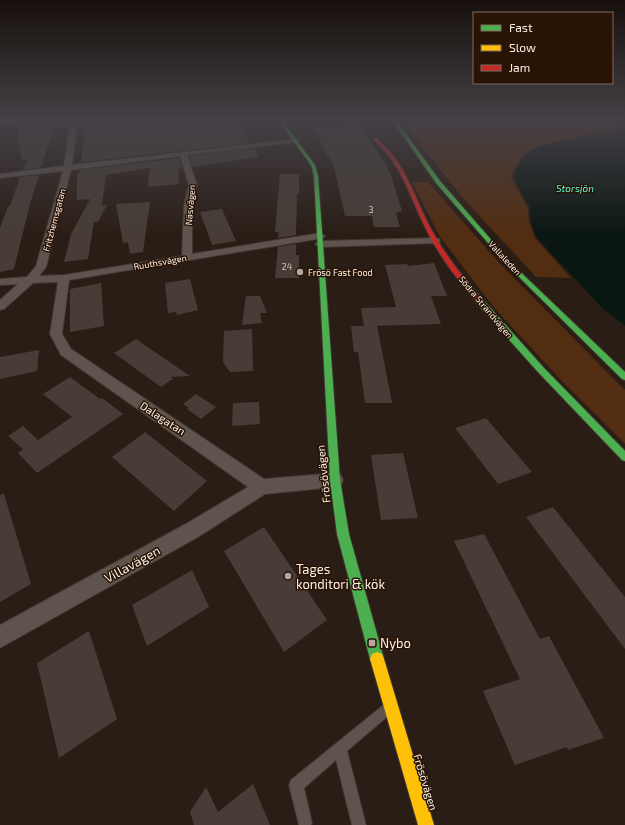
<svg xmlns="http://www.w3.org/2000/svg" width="625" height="825" font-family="'Exo 2',sans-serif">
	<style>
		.green { fill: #522d11 }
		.water { fill: #0a1612 }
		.building { fill: #473d36 }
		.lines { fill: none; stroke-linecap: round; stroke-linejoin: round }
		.lane-casing { stroke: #403731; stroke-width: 2 }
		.street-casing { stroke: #403731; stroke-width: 2 }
		.fast-casing { stroke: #403731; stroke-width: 2 }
		.slow-casing { stroke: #403731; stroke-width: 2 }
		.jam-casing { stroke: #403731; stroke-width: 2 }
		.lane { fill: #5e544d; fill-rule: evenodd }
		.street { fill: #5e544d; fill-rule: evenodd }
		.fast { fill: #4caf50; fill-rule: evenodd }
		.slow { fill: #ffc107; fill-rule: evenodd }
		.jam { fill: #c62828; fill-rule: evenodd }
		.poi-dot { fill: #b3a79e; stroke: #281304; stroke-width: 1.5 }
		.labels { text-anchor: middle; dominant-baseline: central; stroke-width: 3; stroke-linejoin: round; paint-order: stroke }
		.far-street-label { font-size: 9px; fill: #fdf1e8; stroke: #281304 }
		.number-label { font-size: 9px; fill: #d0c4bc }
		.far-poi-label { font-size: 9px; fill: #fdf1e8; stroke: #281304; text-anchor: start }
		.far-water-label { font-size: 10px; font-style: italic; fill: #60fbd9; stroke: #281304 }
		.street-label { font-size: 11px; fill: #fdf1e8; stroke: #281304 }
		.near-street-label { font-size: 13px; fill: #fdf1e8; stroke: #281304 }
		.near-poi-label { font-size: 13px; fill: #fdf1e8; stroke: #281304; text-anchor: start }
	</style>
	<rect width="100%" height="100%" fill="#2a1d15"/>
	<!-- green -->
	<path class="green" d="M402,120h223v7l-6,2 -78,16c-17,8 -24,15 -30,32l17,31 1,14 6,16 36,40 -35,-1 -75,-81z
		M412,182h16l75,85 122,123v54l-65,-65 -64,-69 -56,-73z"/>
	<!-- water -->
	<path class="water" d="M625,127v199l-23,-18 -65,-70 -6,-16 -1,-14 -16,-30c5,-17 11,-24 27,-32z"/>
	<!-- building -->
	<path class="building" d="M163,120h74l14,23 -170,19 5,-34 44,-3v-2z
		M357,124l8,8 21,33 6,13 10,33 -6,2 4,14h-26l-2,-11h-27l-11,-49 -4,-11 -3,1 -12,-29z
		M17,126l38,1 -14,40 -18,3 4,-11h-6z
		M254,148l4,9 -66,10 -3,-11z
		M179,158l3,10 -4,1 1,15 -31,3 2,-19 -44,7 -4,30h5l-9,17h-4l-6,37 -24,3 7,-28 19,-35 -13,1v-26h2l1,-4z
		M280,174h19v20h-2l-1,41 -18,3 1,-6h-4z
		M39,175l-9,29 -16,65 -14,3v-44l8,-22h2l10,-29z
		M150,202l-7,50 -13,2 -2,-12 -5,1 -7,-39z
		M222,209l14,32 -24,4 -12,-33z
		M296,244v11h3v23h-24l3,-31z
		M434,263l13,33h-16l10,28 -72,2 8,-1 15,78h-27l-7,-51h-4l-3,-26h13l-3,-18 35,-1 -11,-42 22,-1 1,2z
		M190,279l8,31 -21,5 -1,-3 -8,1 -3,-30z
		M101,283l3,43 -34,6v-43z
		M246,296h14l7,17h-7l2,10 -20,2z
		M252,329l1,42 -23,1 -7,-10 1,-31z
		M136,339l54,37 -19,1 2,2 -12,8 -47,-34z
		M39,350l-2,21 -37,8v-22z
		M70,377l30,22 2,-1 21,16 -86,59 -19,-20 5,-4 -15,-13 15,-10 15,14 34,-23 -29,-23z
		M196,394l20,13 -15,12 -14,-10 2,-1 -6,-4z
		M259,402l1,22 -28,2 1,-23z
		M486,418l46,54 -34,12 -43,-56z
		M145,432l62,49 -33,30 -62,-54z
		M403,453l15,65 -37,2 -10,-65z
		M4,494l27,90 -31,18v-107z
		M553,507l72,90v52l-99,-132z
		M264,527l63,93 -43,32 -60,-101z
		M484,534l56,105 9,-3 55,102 -36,12 -1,-3 -52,18 -32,-74 37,-12 -66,-138z
		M192,570l17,37 -62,39 -15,-41z
		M89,631l28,88 -58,39 -22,-95z
		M253,784l17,41h-76l-4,-13 16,-25 12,25z"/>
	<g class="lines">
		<!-- lane casing -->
		<g class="lane-casing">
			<path id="lane" d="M385,705l4,2 2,4 -2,4 -42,36 19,74h-14l-16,-65 -32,28 8,35 -1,2h-12l-10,-40 2,-5 90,-73z"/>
		</g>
		<!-- street casing -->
		<g class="street-casing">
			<path id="street" d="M0,120l73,2 3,-2h7l-1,1 44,-1 -3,2 -46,4 -5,39 225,-26 1,1 -3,2 -108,13 10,30 -5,20v49l128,-21 5,3 -2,2 -254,42 -7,54 9,15 193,130 71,-6 6,2 2,5 -2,5 -6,2 -70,7 -67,43 -198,111v-23l184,-100 64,-38 -187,-132 -11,-21 8,-52 -25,1 -29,26 -4,1v-10l18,-16 -18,1v-6l27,-2 9,-11 27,-95 -63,7v-4l64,-8 6,-40 -70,-2zM180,156l9,29 -5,20 -2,51 -118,19 -25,1 7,-9 25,-97z
				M435,238l4,1 1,2 -1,2 -119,4 -5,-3 5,-3z"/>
		</g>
		<!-- fast casing -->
		<g class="fast-casing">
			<path id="fast" d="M278,120h4l33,45 3,11 22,304 9,54 35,125 -2,5 -5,2 -5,-2 -2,-5 -33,-125 -7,-54 -16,-304 -3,-11z
				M392,120h4l44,61 73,84 112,107v8l-3,-1 -113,-112 -73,-84z
				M480,303h6l58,65 81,83v10l-3,-1 -84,-88 -58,-65z"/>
		</g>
		<!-- slow casing -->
		<g class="slow-casing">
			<path id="slow" d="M377,652l5,2 2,5 50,166h-16l-48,-166 2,-5z"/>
		</g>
		<!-- jam casing -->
		<g class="jam-casing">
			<path id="jam" d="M374,138h2c31,27 37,57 55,91 15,28 34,51 55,74v4h-6c-20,-25 -40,-49 -54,-78 -17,-34 -23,-63 -52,-89z"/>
		</g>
		<!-- lane -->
		<use href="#lane" class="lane"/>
		<!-- street -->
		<use href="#street" class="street"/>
		<!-- fast -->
		<use href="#fast" class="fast"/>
		<!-- slow -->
		<use href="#slow" class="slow"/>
		<!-- jam -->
		<use href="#jam" class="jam"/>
	</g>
	<!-- sky -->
	<linearGradient id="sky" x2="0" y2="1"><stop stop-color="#17100c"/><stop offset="0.51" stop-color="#444046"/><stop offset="1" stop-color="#444046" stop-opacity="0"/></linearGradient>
	<rect width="625" height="235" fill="url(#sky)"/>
	<!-- markers -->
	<g class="poi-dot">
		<circle cx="300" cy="272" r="4"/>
		<circle cx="288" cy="576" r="4"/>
		<rect x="368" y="639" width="8" height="8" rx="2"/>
	</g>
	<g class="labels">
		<!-- far-street labels -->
		<g class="far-street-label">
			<text transform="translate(190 205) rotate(-85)">Näsvägen</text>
			<text transform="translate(54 220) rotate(-75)">Fritzhemsgatan</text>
			<text transform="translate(505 258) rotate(47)">Vallaleden</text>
			<text transform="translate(160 262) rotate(-10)">Ruuthsvägen</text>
			<text transform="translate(486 307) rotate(50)">Södra Strandvägen</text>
		</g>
		<!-- number labels -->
		<g class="number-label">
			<text x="371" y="209">3</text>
			<text x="287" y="266">24</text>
		</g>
		<!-- far-poi labels -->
		<g class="far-poi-label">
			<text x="308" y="272">Frösö Fast Food</text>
		</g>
		<!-- far-water labels -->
		<g class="far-water-label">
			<text x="575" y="188">Storsjön</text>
		</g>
		<!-- street labels -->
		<g class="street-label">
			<text transform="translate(163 418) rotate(33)">Dalagatan</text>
			<text transform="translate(323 474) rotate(-96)">Frösövägen</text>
			<text transform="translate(426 782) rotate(73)">Frösövägen</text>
		</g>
		<!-- near-street labels -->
		<g class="near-street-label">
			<text transform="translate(132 564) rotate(-29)">Villavägen</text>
		</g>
		<!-- near-poi labels -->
		<g class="near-poi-label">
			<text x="296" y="569">Tages<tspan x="296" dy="15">konditori &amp; kök</tspan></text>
			<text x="380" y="643">Nybo</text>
		</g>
	</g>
	<!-- legend -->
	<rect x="473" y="12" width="140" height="72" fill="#281304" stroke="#7d6c5f"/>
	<rect x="481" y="25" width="20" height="6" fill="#4caf50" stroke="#7d6c5f"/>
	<text x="509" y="32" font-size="12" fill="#fdf1e8">Fast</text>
	<rect x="481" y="45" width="20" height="6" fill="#ffc107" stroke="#7d6c5f"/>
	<text x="509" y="52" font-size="12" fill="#fdf1e8">Slow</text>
	<rect x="481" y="65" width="20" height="6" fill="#c62828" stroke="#7d6c5f"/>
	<text x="509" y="72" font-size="12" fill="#fdf1e8">Jam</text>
</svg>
